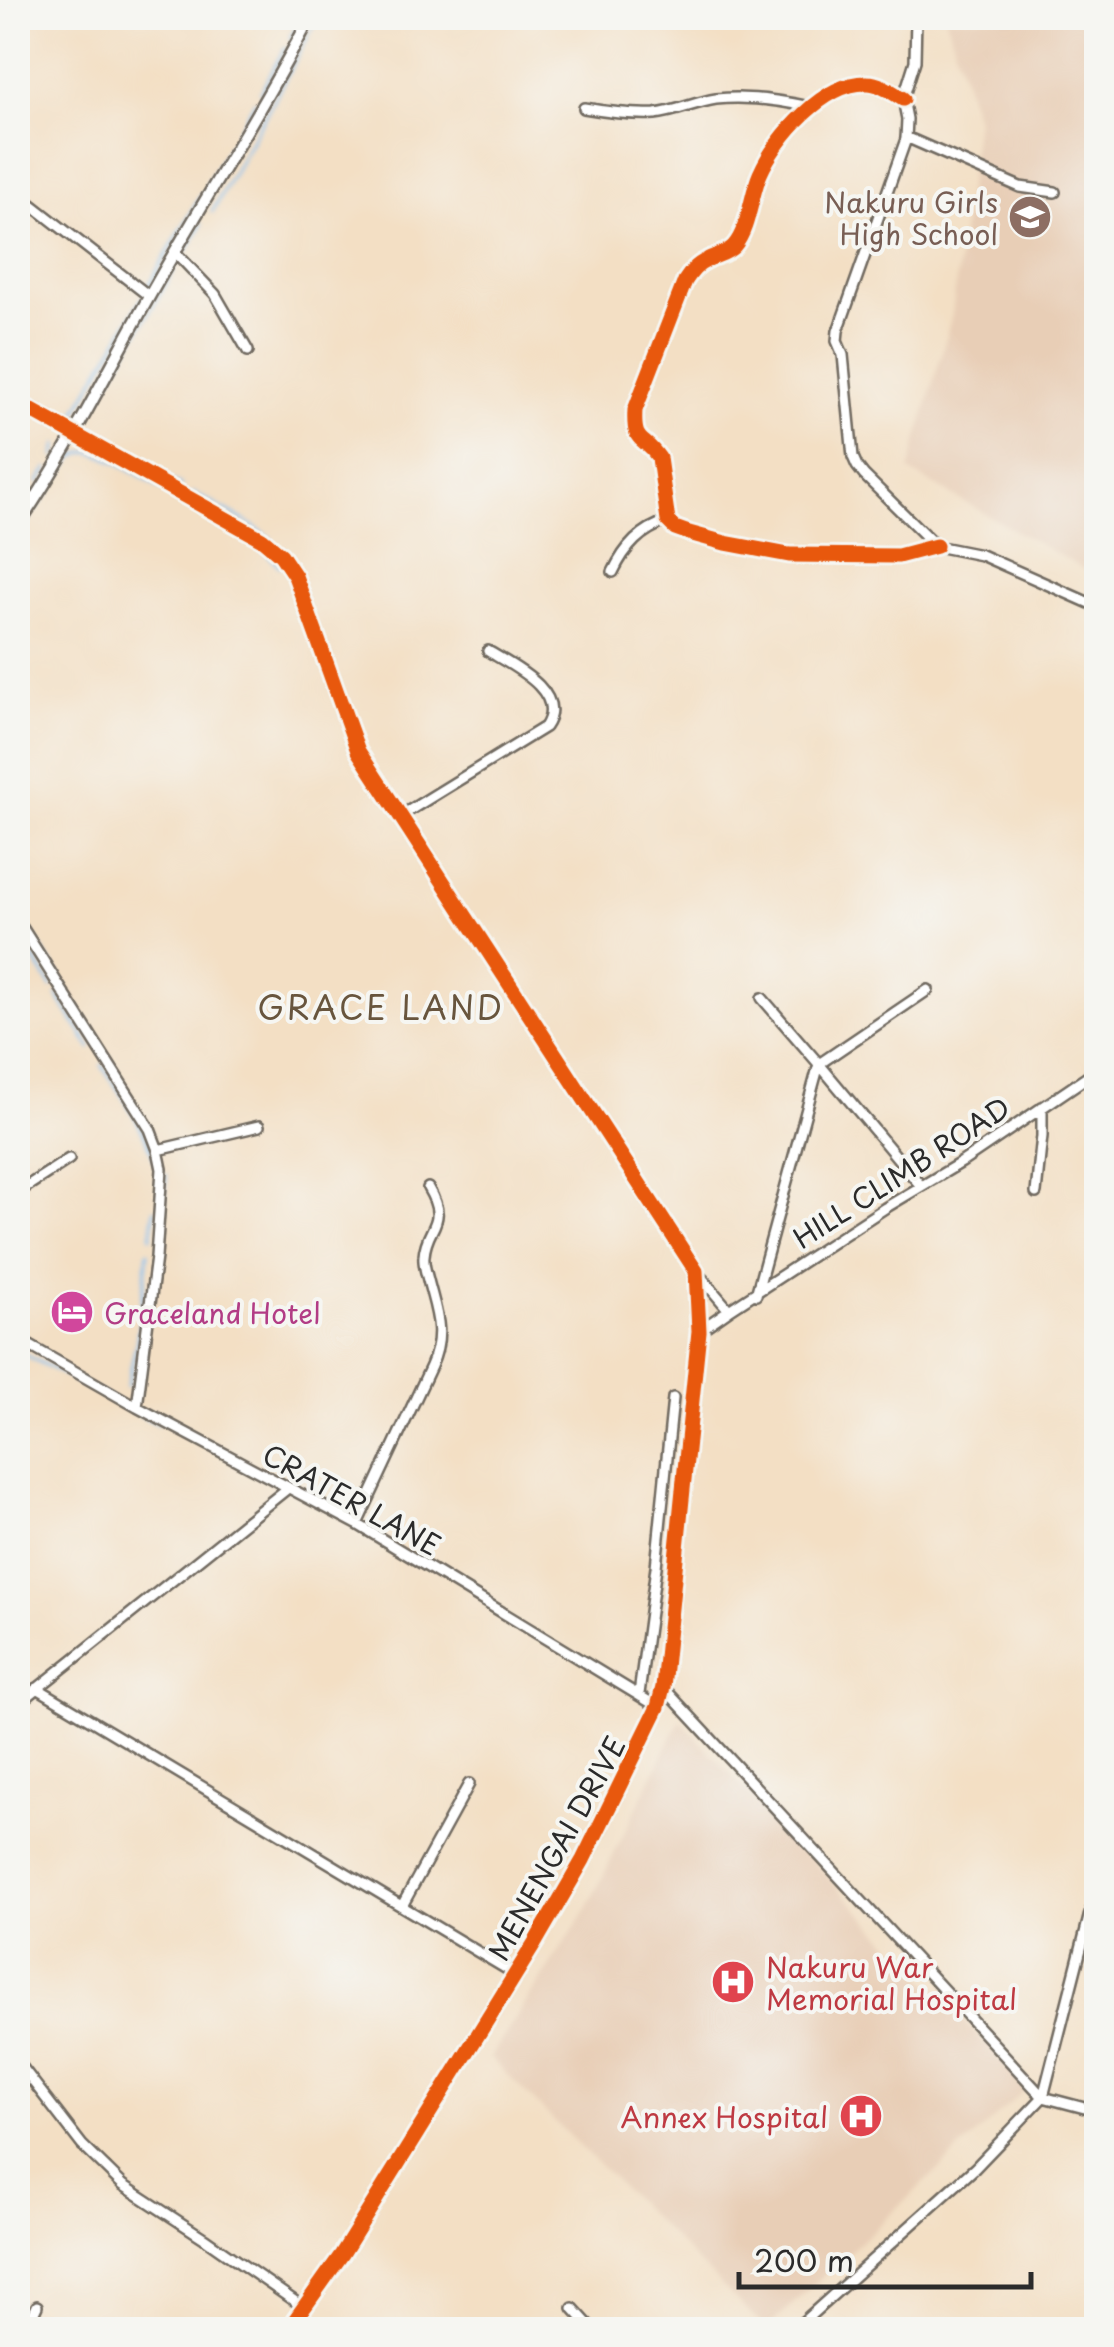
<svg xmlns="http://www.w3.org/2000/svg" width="1114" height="2347" font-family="'Playpen Sans',sans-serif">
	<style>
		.built { fill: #e8ceb6 }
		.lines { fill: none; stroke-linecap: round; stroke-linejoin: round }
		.stream { stroke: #7bbff2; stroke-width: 2.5 }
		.minor-casing { stroke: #716a61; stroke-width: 14 }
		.tertiary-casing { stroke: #716a61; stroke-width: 15 }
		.minor { stroke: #fff; stroke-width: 9 }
		.tertiary { stroke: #fff; stroke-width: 10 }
		.cycleway-casing { stroke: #f6f6f2; stroke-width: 21 }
		.cycleway { stroke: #e8590c; stroke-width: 15 }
		.labels { text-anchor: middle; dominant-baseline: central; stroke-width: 8; stroke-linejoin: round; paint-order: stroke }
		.education-label { font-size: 28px; fill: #785e54; stroke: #f6f6f2; text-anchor: end }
		.street-label { font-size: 28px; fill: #2b2b2b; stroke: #f6f6f2 }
		.hotel-label { font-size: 28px; fill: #b23c85; stroke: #f6f6f2; text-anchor: start }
		.health-label { font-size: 28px; fill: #be3a42; stroke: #f6f6f2; text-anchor: start }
		.quarter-label { font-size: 32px; letter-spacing: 2.5px; fill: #68553d; stroke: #f6f6f2 }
	</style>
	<rect width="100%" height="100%" fill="#f6f6f2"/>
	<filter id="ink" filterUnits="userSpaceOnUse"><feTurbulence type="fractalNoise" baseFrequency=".01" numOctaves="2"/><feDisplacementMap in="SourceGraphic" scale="20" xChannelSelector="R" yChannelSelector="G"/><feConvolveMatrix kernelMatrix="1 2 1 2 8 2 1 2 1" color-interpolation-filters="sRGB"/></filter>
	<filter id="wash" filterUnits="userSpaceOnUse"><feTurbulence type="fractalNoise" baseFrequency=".0048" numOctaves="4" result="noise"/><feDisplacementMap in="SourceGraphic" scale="40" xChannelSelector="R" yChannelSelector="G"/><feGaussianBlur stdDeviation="2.25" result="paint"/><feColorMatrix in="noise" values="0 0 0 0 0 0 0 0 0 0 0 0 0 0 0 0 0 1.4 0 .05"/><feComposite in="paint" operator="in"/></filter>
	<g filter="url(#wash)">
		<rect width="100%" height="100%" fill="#f3dfc4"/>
		<!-- built -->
		<path class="built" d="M946,18h150v558l-187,-105 43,-156 24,-196z
			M680,1720l347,368 -261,241 -276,-271 98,-151z"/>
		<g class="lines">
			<!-- stream -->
			<path class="stream" d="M290,38l12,-20
				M260,92l25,-44
				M236,134l19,-33
				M207,184l23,-40
				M212,212l106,-194
				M186,251l16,-27
				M148,287l54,-93
				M110,379l64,-109
				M18,392l30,21
				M66,417l9,-3 67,-116
				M97,440l28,15
				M55,457l3,-13
				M131,459l50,27
				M38,483l10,-15
				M193,493l52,28 26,18
				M28,497l4,-6
				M183,501l74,42 23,23
				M35,510l38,-52c6,-3 8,-6 16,-6 17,0 73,37 90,47
				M18,512l6,-9
				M18,536l12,-19
				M18,912l7,12
				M30,932l30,46
				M19,935l33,52
				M57,995l34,53
				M102,1065c22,32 43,64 55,101
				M164,1201l2,-27
				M151,1237l4,-28
				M18,1348l6,6 134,70
				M127,1387l10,-47 11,-88"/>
		</g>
	</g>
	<g filter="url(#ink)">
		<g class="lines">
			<!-- minor casing -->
			<g class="minor-casing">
				<path id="minor" d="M916,18l-1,43 -12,38 4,20 -1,20 -68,192 -1,10 6,14 10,102 4,9 7,9 72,71 45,9 115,51
					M903,99c-10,-6 -23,-16 -35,-16 -43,-2 -92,54 -108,91 -9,20 -11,55 -26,72 -7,8 -19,9 -27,14 -11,5 -16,12 -22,21l-50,129c-2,36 8,24 24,48l9,63 7,7 14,5 36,10 64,12 109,1 38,-10
					M584,108c23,4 47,7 71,6 21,-2 40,-12 61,-15 32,-3 63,1 94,8
					M906,137l114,50 35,5
					M18,194l131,102
					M175,252l40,42 33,57
					M18,403l244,136 19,16 14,21 63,175 338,520 3,60 -36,356 -5,20 -75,153 -47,81 -194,313 -54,76
					M613,572c12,-25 28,-43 55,-51
					M402,815l143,-88c24,-35 -34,-62 -57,-76
					M18,921l132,208 8,21 4,19 -6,88 -19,150
					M158,1150l101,-24
					M921,1186l-102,-122 109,-74
					M18,1192l51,-33
					M1036,1193l6,-57v-29
					M696,1271l33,39 -30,21
					M756,1295l63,-231 -57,-66
					M729,1310l156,-102 77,-46 134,-91
					M18,1339l119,68 220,117 301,183
					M357,1524l74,-158c15,-33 5,-54 -3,-86 -2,-8 -5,-16 -4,-24 2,-31 26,-31 4,-68
					M663,1687l380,410 53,14
					M37,1688l478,286
					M639,1694l17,-127 17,-169
					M18,1704l270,-216
					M402,1906l67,-122
					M18,2062l64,83 41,40 81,53 99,69
					M573,2308l20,22
					M26,2330l11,-24
					M794,2330l181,-162 68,-71 53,-207"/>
			</g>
			<!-- tertiary casing -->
			<g class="tertiary-casing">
				<path id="tertiary" d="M18,525c53,-78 93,-162 140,-244 50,-88 105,-173 152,-263"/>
			</g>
			<!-- minor -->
			<use href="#minor" class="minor"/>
			<!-- tertiary -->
			<use href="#tertiary" class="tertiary"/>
			<!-- cycleway casing -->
			<g class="cycleway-casing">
				<path id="cycleway" d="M903,99c-10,-6 -23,-16 -35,-16 -43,-2 -92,54 -108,91 -9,20 -11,55 -26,72 -7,8 -19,9 -27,14 -11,5 -16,12 -22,21l-50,129c-2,36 8,24 24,48l9,63 7,7 14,5 36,10 64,12 109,1 38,-10
					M18,403l244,136 19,16 14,21 63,175 338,520 3,60 -36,356 -5,20 -75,153 -47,81 -194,313 -54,76"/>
			</g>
			<!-- cycleway -->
			<use href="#cycleway" class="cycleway"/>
		</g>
	</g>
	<!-- icons -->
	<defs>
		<g id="school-disc" transform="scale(2.25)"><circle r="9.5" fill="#8d6e63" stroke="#f6f6f2"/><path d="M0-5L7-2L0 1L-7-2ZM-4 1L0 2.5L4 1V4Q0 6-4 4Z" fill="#fff"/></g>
		<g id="hotel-disc" transform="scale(2.25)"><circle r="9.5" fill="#d1479c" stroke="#f6f6f2"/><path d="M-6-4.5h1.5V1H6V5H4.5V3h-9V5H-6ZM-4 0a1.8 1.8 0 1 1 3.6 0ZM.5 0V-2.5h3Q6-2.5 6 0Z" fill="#fff"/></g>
		<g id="hospital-disc" transform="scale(2.25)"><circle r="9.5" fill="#e0444e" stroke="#f6f6f2"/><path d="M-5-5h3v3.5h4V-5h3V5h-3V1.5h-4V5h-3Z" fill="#fff"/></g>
	</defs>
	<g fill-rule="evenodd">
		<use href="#school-disc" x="1030" y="217"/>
		<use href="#hotel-disc" x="72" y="1312"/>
		<use href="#hospital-disc" x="733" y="1982"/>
		<use href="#hospital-disc" x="861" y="2116"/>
	</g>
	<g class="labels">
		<!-- education labels -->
		<g class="education-label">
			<text x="998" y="201">Nakuru Girls<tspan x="998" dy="32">High School</tspan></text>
		</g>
		<!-- street labels -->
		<g class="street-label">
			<text transform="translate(901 1172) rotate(-33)">HILL CLIMB ROAD</text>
			<text transform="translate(352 1499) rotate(29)">CRATER LANE</text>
			<text transform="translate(556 1848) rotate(-61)">MENENGAI DRIVE</text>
		</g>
		<!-- hotel labels -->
		<g class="hotel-label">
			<text x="104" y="1312">Graceland Hotel</text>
		</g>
		<!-- health labels -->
		<g class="health-label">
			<text x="766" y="1966">Nakuru War<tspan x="766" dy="32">Memorial Hospital</tspan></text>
			<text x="828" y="2116" text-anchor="end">Annex Hospital</text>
		</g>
		<!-- quarter labels -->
		<g class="quarter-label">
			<text x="381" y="1007">GRACE LAND</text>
		</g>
	</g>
	<!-- margin -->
	<rect width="1114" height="2347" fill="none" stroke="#f6f6f2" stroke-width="60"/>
	<!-- scale -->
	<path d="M739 2272v15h292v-15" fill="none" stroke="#2b2b2b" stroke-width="5"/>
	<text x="754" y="2272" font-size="30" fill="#2b2b2b" stroke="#f6f6f2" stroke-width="8" paint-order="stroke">200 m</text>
</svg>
